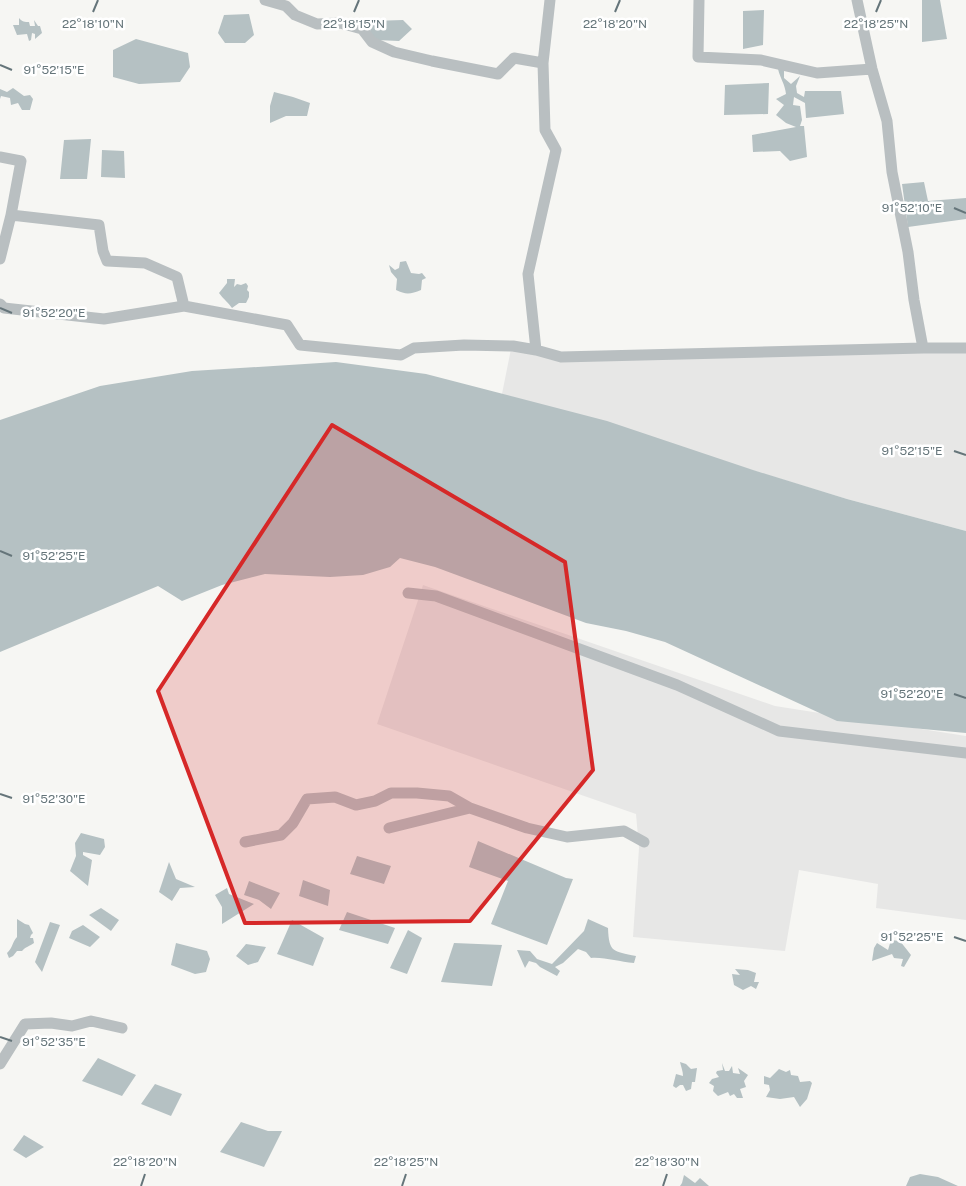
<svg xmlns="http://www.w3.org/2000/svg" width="966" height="1186" font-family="'Public Sans',sans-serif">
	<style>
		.built { fill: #e7e7e6 }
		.water { fill: #b5c1c3 }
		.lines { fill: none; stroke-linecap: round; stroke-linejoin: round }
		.street { stroke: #b9bfc1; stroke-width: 11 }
		.marked { fill: #d62828; fill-opacity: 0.2; stroke: #d62828; stroke-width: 4; stroke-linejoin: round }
		.ticks { fill: none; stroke: #65757a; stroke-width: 2 }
		.ticks-label { font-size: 12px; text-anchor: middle; fill: #65757a; stroke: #fff; stroke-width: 5; stroke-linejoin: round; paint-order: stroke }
	</style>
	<rect width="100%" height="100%" fill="#f6f6f3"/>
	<!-- built -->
	<path class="built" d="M512,344l40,16 414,-10v181l-119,-32 -345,-105z
		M423,585l352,121 191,30v184l-90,-12 2,-24 -79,-14 -14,81 -152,-14 6,-89 -3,-34 -259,-90z"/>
	<!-- water -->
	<path class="water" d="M922,0h18l7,39 -25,3z
		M764,10l-1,35 -20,4v-38z
		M249,14l5,21 -9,8h-20l-7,-10 6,-18z
		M19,18c3,4 6,4 10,4l1,4h5l-1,-6 4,6h2l2,7 -7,6v-5l-3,-1 -1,7 -2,1 -2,-7 -10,1 -4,-10h6z
		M403,20l9,9 -13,12 -23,-1 -6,-8 1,-11z
		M136,39l52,14 2,14 -10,15 -41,2 -26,-7v-27z
		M778,69l6,1v8l7,6 9,-8 -4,10 1,7 7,4 1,-6h36l3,23 -38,4 -1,-15 -11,-6 -1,8 7,1 2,14 -2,6h4l3,31 -17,4 -10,-10 -27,1 -1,-17 44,-8 -10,-4 -10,-8 8,-10 -8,-6 10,-5c-1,-10 -6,-16 -8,-25z
		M769,83l-1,31 -44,1 1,-30z
		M13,88l11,8 6,-1 3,4 -3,11h-8l-4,-7 -7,2 -1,-7 -9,-2 -1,3v-10l7,3z
		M274,92l19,5 17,6 -3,13h-21l-16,7v-17z
		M91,139l-4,40h-27l4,-39z
		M102,150l22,1 1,27 -24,-1z
		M924,182l4,19 38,-3v21l-58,8 -6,-43z
		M406,261l5,12 8,1 3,-1 4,5 -4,2 -1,10c-10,4 -15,5 -25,0l1,-11 -6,-7 -2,-7 6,5 4,-2 1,-6z
		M227,279h8l-1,8 3,-3 4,1 5,-2 2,3 -1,4 2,2v5l-3,6h-7l-7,5c-4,-6 -9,-9 -13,-15l8,-10z
		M336,362l90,12 181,47 146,49 94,29 119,32v202l-129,-12 -172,-79 -39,-11 -40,-8 -151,-56 -35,-9 -10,9 -27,8 -33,2 -65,-3 -43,11 -40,16 -24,-15 -158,66v-232l100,-34 92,-15z
		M81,833l23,6 1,8 -5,8 -17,-3v3l9,5 -4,26 -18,-15 6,-15 -1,-13z
		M478,841l88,37 7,1 -26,66 -56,-21 17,-43 -39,-14z
		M357,856l34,10 -7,18 -34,-10z
		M169,862l7,17 19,8 -15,1 -8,13 -13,-9z
		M303,880l27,10 -2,16 -29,-10z
		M249,881l31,12 -9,16 -12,-9 -15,-5z
		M227,888l2,6 25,10 -32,20v-17l-7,-12z
		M101,908l18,12 -8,11 -22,-16z
		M347,912l48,16 -7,16 -49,-14z
		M17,919l8,5 4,1 4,8 -2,2 -1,3h3l1,5c-4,3 -9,4 -12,8h-5l-4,5 -4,2 -2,-5c6,-5 5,-11 10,-16z
		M588,919l20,9c1,25 5,23 28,28l-2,7c-15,-1 -29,-6 -43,-5l-5,-6 -8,-3 -15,14 -8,4 5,4 -3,5 -17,-9 -4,-4 -7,-2 -4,7 -8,-18 13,1 7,8 15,5 32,-33z
		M292,920l32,18 -11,28 -36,-12z
		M50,922l10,3 -18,47 -7,-10z
		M83,925l17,12 -10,10 -21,-9 3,-7z
		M408,930l14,8 -15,36 -17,-6z
		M891,940l9,1 11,14 -7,12 -3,-1 2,-7 -9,-1 -2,-4 -20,7 2,-13 3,-5 11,7z
		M176,943l31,8 3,8 -4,13 -11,2 -24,-9z
		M454,943l48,2 -10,41 -51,-4z
		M246,944l20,3 -8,15 -10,3 -12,-9z
		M735,969l13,1 8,3 -2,9h5l-3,7 -5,-3 -8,4 -9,-5 -2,-11 8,1z
		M98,1058l38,17 -14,21 -40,-15z
		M680,1062l6,2 5,5 6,-1 -2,14h-3l-1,7 -5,2 -3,-6h-3l-4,3 -3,-2 3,-12 7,2c0,-5 -2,-9 -3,-14z
		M722,1063l3,8h4l3,-5 1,7 7,1 -2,-6 10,7 -4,6 2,6 -6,2 3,9h-6l-3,-4 -4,2 -2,-4 -10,4 -5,-5 1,-5 -5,-3 3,-4 7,-2 -3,-4 1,-2 6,-1z
		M779,1069l7,3 4,-2 1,5 7,1 2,6 10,-1 2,2 -5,16 -7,8 -6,-10 -14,2 -14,-2 4,-7 -1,-5 -5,-1v-8l6,2z
		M155,1084l27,10 -11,22 -30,-12z
		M241,1122l27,9h14l-18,36 -44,-15z
		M24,1135l20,12 -18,11 -13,-8z
		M920,1174l18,3 20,9h-52l4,-9z
		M684,1175l11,8 5,-5 9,8h-29l2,-3z"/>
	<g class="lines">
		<!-- street -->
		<path class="street" d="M265,0l21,6 9,9 22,9 23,-1 22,6 10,13 22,10 38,9 66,13 16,-16 29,5
			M699,0l-1,57 63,3 56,13 55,-4
			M857,0l15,69 15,52 5,51 16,80 6,48 9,48
			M0,157l21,4 -10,54
			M0,259l11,-44 88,10 4,26 4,10 38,2 32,14 7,29
			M0,304l4,4 100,11 80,-13 103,19 13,20 101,10 13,-7 50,-3 49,1 23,4 25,7 362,-9h43
			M536,350l-8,-76 28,-124 -11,-20 -2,-67 7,-63
			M408,593l28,3 241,89 102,46 187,22
			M389,828l81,-20
			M245,842l36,-7 12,-12 14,-24 28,-2 21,8 19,-4 16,-8h26l32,3 21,12 57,20 40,9 57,-6 20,11
			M0,1064l25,-40 26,-1 21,3 19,-5 31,7"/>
	</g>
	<!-- marked area -->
	<path class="marked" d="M332,425l233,137 28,208 -123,151 -225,2 -87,-232z"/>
	<!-- ticks -->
	<path class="ticks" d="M93,12l5,-12M354,12l5,-12M615,12l5,-12M876,12l5,-12M0,65l12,5M954,208l12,5M0,308l12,5M954,451l12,4M0,551l12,5M954,694l12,4M0,794l12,4M954,937l12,4M0,1037l12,4M141,1186l4,-12M402,1186l4,-12M663,1186l4,-12"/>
	<g class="ticks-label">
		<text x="93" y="28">22°18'10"N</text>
		<text x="615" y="28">22°18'20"N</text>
		<text x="876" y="28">22°18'25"N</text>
		<text x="354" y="28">22°18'15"N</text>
		<text x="54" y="74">91°52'15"E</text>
		<text x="912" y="212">91°52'10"E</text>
		<text x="54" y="317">91°52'20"E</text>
		<text x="912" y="455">91°52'15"E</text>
		<text x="54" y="560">91°52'25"E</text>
		<text x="912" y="698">91°52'20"E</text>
		<text x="54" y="803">91°52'30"E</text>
		<text x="912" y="941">91°52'25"E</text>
		<text x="54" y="1046">91°52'35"E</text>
		<text x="145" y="1166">22°18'20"N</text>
		<text x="406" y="1166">22°18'25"N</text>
		<text x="667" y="1166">22°18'30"N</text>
	</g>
</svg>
